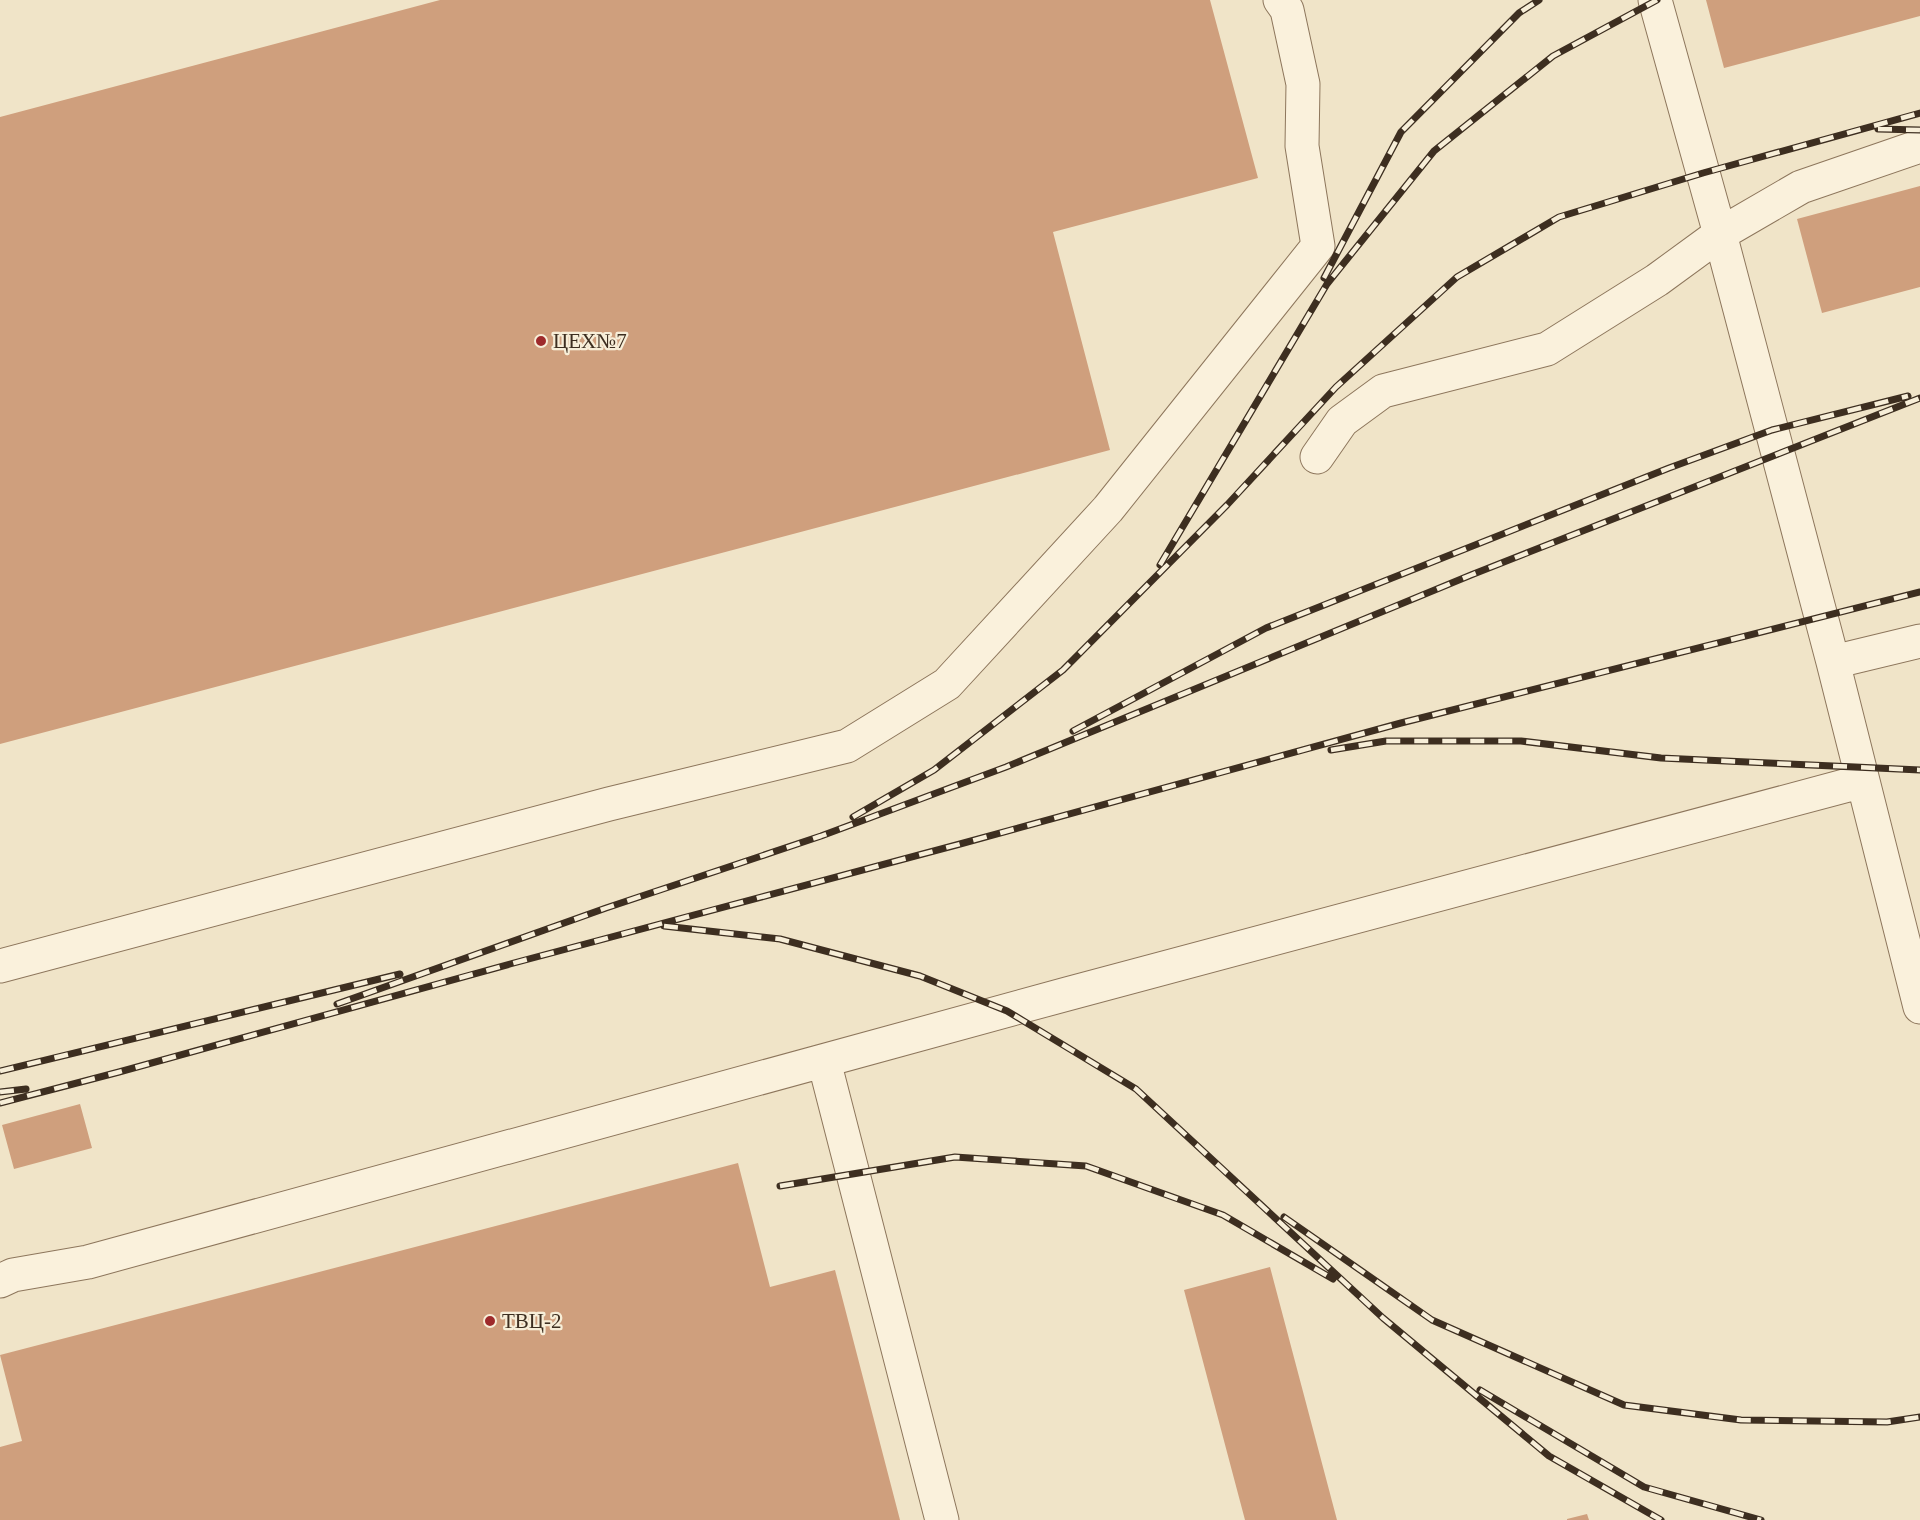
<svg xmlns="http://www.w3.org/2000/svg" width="1920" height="1520" font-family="Georgia,serif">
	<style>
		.building { fill: #cf9f7d }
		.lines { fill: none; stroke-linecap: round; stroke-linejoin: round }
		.minor-casing { stroke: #8d765c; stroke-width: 35 }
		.minor { stroke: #faf1dc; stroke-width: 33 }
		.rail-casing { stroke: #3d2e20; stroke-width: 7 }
		.rail { stroke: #f7eed8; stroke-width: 4.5; stroke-dasharray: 14; stroke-linecap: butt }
		.poi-dot { fill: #9e2a2b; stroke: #f7eed8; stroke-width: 2 }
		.labels { text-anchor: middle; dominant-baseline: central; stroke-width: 4.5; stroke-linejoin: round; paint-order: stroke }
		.poi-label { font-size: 21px; fill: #3d2e20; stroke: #f7eed8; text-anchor: start }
	</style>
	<rect width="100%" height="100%" fill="#f0e4c8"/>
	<!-- building -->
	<path class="building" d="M440,0h770l48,178 -205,54 57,218 -1110,294v-627z
		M1706,0h214v16l-196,52z
		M1920,186v101l-98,26 -25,-94z
		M80,1104l12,44 -78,21 -12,-44z
		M738,1163l32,124 65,-17 65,250h-900v-73l22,-6 -22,-86z
		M1270,1267l67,253h-92l-61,-230z
		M1587,1514l2,6h-22v-1z"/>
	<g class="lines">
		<!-- minor casing -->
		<g class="minor-casing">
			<path id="minor" d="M1655,0l65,234 113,428 87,345
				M1317,457l25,-36 41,-30 164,-42 110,-69 63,-46 81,-47 119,-41
				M1833,662l87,-21
				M0,966l609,-162 238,-58 100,-62 161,-175 210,-263 -16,-100 1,-62 -16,-74 -7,-10
				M824,1061l118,459
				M0,1281l13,-6 75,-13 979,-268 796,-213"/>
		</g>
		<!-- minor -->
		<use href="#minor" class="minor"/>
		<!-- rail casing -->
		<g class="rail-casing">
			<path id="rail" d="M1878,129l42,1
				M1324,278l77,-146 118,-119 20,-13
				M1160,565l167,-281 107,-133 119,-95 104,-56
				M1073,731l193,-103 403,-160 103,-38 136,-34
				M1331,750l55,-9h135l140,17 259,12
				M853,817l81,-47 129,-100 164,-165 109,-118 121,-110 102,-60 144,-44 217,-60
				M664,926l116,13 140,37 87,35 129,78 247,229 166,138 112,64
				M337,1004l269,-96 215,-72 185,-69 465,-192 449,-177
				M0,1071l400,-97
				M0,1092l26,-3
				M0,1103l119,-31 391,-108 450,-120 441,-121 519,-131
				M780,1186l175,-29 131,9 137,49 110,64
				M1284,1217l148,103 192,85 117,15 146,2 33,-5
				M1480,1390l164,97 117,33"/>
		</g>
		<!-- rail -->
		<use href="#rail" class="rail"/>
	</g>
	<!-- markers -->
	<g class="poi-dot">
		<circle cx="541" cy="341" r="6"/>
		<circle cx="490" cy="1321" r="6"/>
	</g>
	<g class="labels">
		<!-- poi labels -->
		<g class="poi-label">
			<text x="553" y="341">ЦЕХ№7</text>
			<text x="502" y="1321">ТВЦ-2</text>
		</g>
	</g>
</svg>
